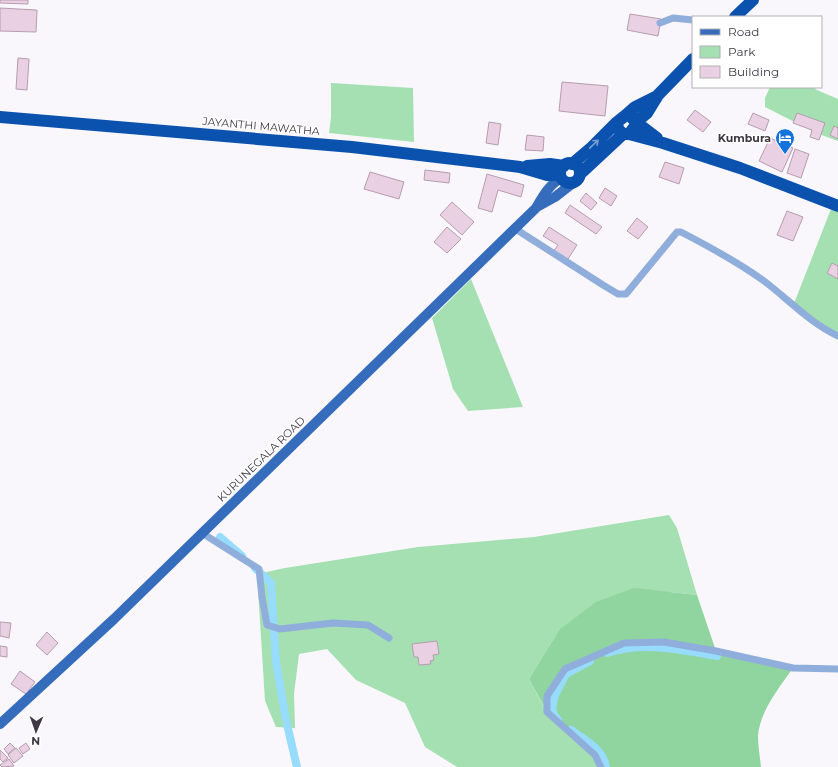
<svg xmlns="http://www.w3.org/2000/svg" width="838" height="767" font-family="Montserrat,sans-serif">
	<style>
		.green { fill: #a4e0b1 }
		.forest { fill: #90d5a0 }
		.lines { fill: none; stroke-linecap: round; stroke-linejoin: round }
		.canal { stroke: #97dcfc; stroke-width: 8 }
		.building { fill: #e9d0e3; stroke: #b59daf }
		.street { stroke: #90aedb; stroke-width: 7 }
		.primary { stroke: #366cbc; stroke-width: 10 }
		.highway { stroke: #0b52af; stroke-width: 12 }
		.oneway { stroke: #79a0d3 }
		.labels { text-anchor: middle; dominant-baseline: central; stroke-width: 3; stroke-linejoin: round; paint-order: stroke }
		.street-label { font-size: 11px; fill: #3d3843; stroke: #fff }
		.poi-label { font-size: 11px; font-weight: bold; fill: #3d3843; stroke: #fff; text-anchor: end }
	</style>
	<rect width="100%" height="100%" fill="#f9f7fc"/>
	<!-- green -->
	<path class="green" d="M331,83l82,5 1,54 -85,-9 2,-16z
		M770,87h43l4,3 21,9v42l-22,-8 -51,-26v-9z
		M831,209l7,3v124l-45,-30z
		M471,279l52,128 -55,4 -15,-22 -21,-71z
		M669,515l8,13 20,67 -27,-3 -111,38 -30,49 18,34 48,42 6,12h-144l-32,-20 -20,-44 -49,-23 -29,-31 -28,5 -5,40 1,34 -19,-1 -11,-26 -8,-127 28,-6 133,-21 116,-10z"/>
	<!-- forest -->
	<path class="forest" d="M634,588l63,7 19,56 77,17c-14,20 -33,43 -35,68 0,10 2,21 3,31h-160l-6,-12 -48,-43 -18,-33 30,-49 37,-28z"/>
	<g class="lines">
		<!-- canal -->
		<path class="canal" d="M220,537l22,19
			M255,568l16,15 5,79 10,58 11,47
			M607,653c37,-12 74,-3 110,3
			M558,720l-4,-5 -2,-6 3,-14 11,-21 24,-13
			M571,730c14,10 32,19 35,37"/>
	</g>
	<!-- building -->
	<path class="building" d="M0,0h28v4l-28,-1z
		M0,8l37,2 -1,22 -36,-1z
		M630,14l31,5 -3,17 -31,-6z
		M18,58l11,1 -2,31 -11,-1z
		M562,82l46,4 -3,30 -46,-5z
		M695,110l16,12 -8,10 -16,-12z
		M753,113l16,7 -4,11 -17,-7z
		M797,113l28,10 -6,17 -9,-3 2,-7 -19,-7z
		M489,122l12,2 -3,21 -12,-2z
		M834,126l4,2v11l-8,-4z
		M527,135l17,2 -1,14 -18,-1z
		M770,138l23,10 -11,24 -23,-11z
		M795,149l14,5 -8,24 -14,-5z
		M665,162l19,6 -5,16 -20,-7z
		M425,170l25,3 -1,10 -25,-3z
		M370,172l34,10 -5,17 -35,-10z
		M487,174l37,11 -3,12 -23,-7 -6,22 -14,-4z
		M605,188l12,8 -6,10 -12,-8z
		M586,193l11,10 -6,7 -11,-9z
		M452,202l22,20 -12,13 -22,-20z
		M570,205l32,22 -6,7 -31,-21z
		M787,211l16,6 -10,24 -16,-6z
		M637,218l11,9 -10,12 -11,-8z
		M447,227l14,12 -14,14 -13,-11z
		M549,227l28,18 -11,17 -14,-9 6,-8 -15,-9z
		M832,263l6,3v13l-11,-6z
		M0,622l11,1 -2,15 -9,-2z
		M47,632l11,11 -11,12 -11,-10z
		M437,641l2,13 -6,1 1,5 -4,1 1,3 -12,1 -1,-8h-4l-2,-13z
		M0,646l7,1v10l-7,-1z
		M20,671l15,11 -9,12 -15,-10z
		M10,743l5,5 -7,6 -4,-5z
		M26,743l4,6 -7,5 -4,-6z
		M16,748l7,8 -9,7 -6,-8z
		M0,750l8,8 -5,4 -3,-3z
		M9,759l5,7 -12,1 -2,-2z"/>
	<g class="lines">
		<!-- street -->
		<path class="street" d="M660,23l13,-5 20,2
			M514,228l89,57 15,9h8l51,-62h4c29,15 57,30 83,49 24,18 46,42 74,55
			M202,533l57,36 3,28 5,28 13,4 53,-6 35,2 21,13
			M601,767l-6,-12 -48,-43v-16l18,-27 59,-26 40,-1 52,9 77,17 45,1"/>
		<!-- primary -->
		<path class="primary" d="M537,207l18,-10 18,-14
			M0,724l114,-105 422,-411c7,-12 13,-23 25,-30"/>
		<!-- highway -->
		<path class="highway" d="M735,17l18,-17
			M626,115l9,-8 22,-11
			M0,117l352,30 168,20 27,8h13
			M629,134l6,-8 1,-4 -6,-6 -4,-1 -10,8 3,7 4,4h6l34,9 77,25 98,38
			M657,138l-21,-16 11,-9 11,-18 35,-36
			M560 173a10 10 0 1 1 20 0a10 10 0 1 1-20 0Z
			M572,164l20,-17 24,-24
			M527,166l23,-2 14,2
			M580,174l43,-40"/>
	</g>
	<!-- one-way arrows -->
	<defs><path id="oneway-shaft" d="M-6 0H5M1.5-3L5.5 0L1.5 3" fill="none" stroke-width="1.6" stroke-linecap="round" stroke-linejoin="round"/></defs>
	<use class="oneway" href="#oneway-shaft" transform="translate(594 144) rotate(-44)"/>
	<!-- icons -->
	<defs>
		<g id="hotel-pin" transform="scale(1)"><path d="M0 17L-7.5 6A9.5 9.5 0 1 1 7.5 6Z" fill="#1372db" stroke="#fff"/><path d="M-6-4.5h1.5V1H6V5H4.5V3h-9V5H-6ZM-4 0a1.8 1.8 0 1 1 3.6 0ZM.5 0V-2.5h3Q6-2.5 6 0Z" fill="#fff"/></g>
	</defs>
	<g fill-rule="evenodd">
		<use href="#hotel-pin" x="785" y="138"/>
	</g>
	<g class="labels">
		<!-- street labels -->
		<g class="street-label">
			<text transform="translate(261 126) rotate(5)">JAYANTHI MAWATHA</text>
			<text transform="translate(261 459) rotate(-44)">KURUNEGALA ROAD</text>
		</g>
		<!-- poi labels -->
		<g class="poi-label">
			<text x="771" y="138">Kumbura</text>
		</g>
	</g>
	<!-- legend -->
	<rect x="692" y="16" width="130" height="72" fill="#ffffff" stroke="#b1afb4"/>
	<rect x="700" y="29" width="20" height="6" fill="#366cbc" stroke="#b1afb4"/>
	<text x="728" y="36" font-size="12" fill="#3d3843">Road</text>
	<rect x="700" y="46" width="20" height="12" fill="#a4e0b1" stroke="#b1afb4"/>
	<text x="728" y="56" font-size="12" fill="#3d3843">Park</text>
	<rect x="700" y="66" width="20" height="12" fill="#e9d0e3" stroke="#b1afb4"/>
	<text x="728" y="76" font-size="12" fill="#3d3843">Building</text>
	<!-- north arrow -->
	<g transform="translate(36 731) rotate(182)" stroke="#ffffff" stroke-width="3" paint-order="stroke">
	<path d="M0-3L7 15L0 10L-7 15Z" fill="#3d3843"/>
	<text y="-6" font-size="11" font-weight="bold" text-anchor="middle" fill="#3d3843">N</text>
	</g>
</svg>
